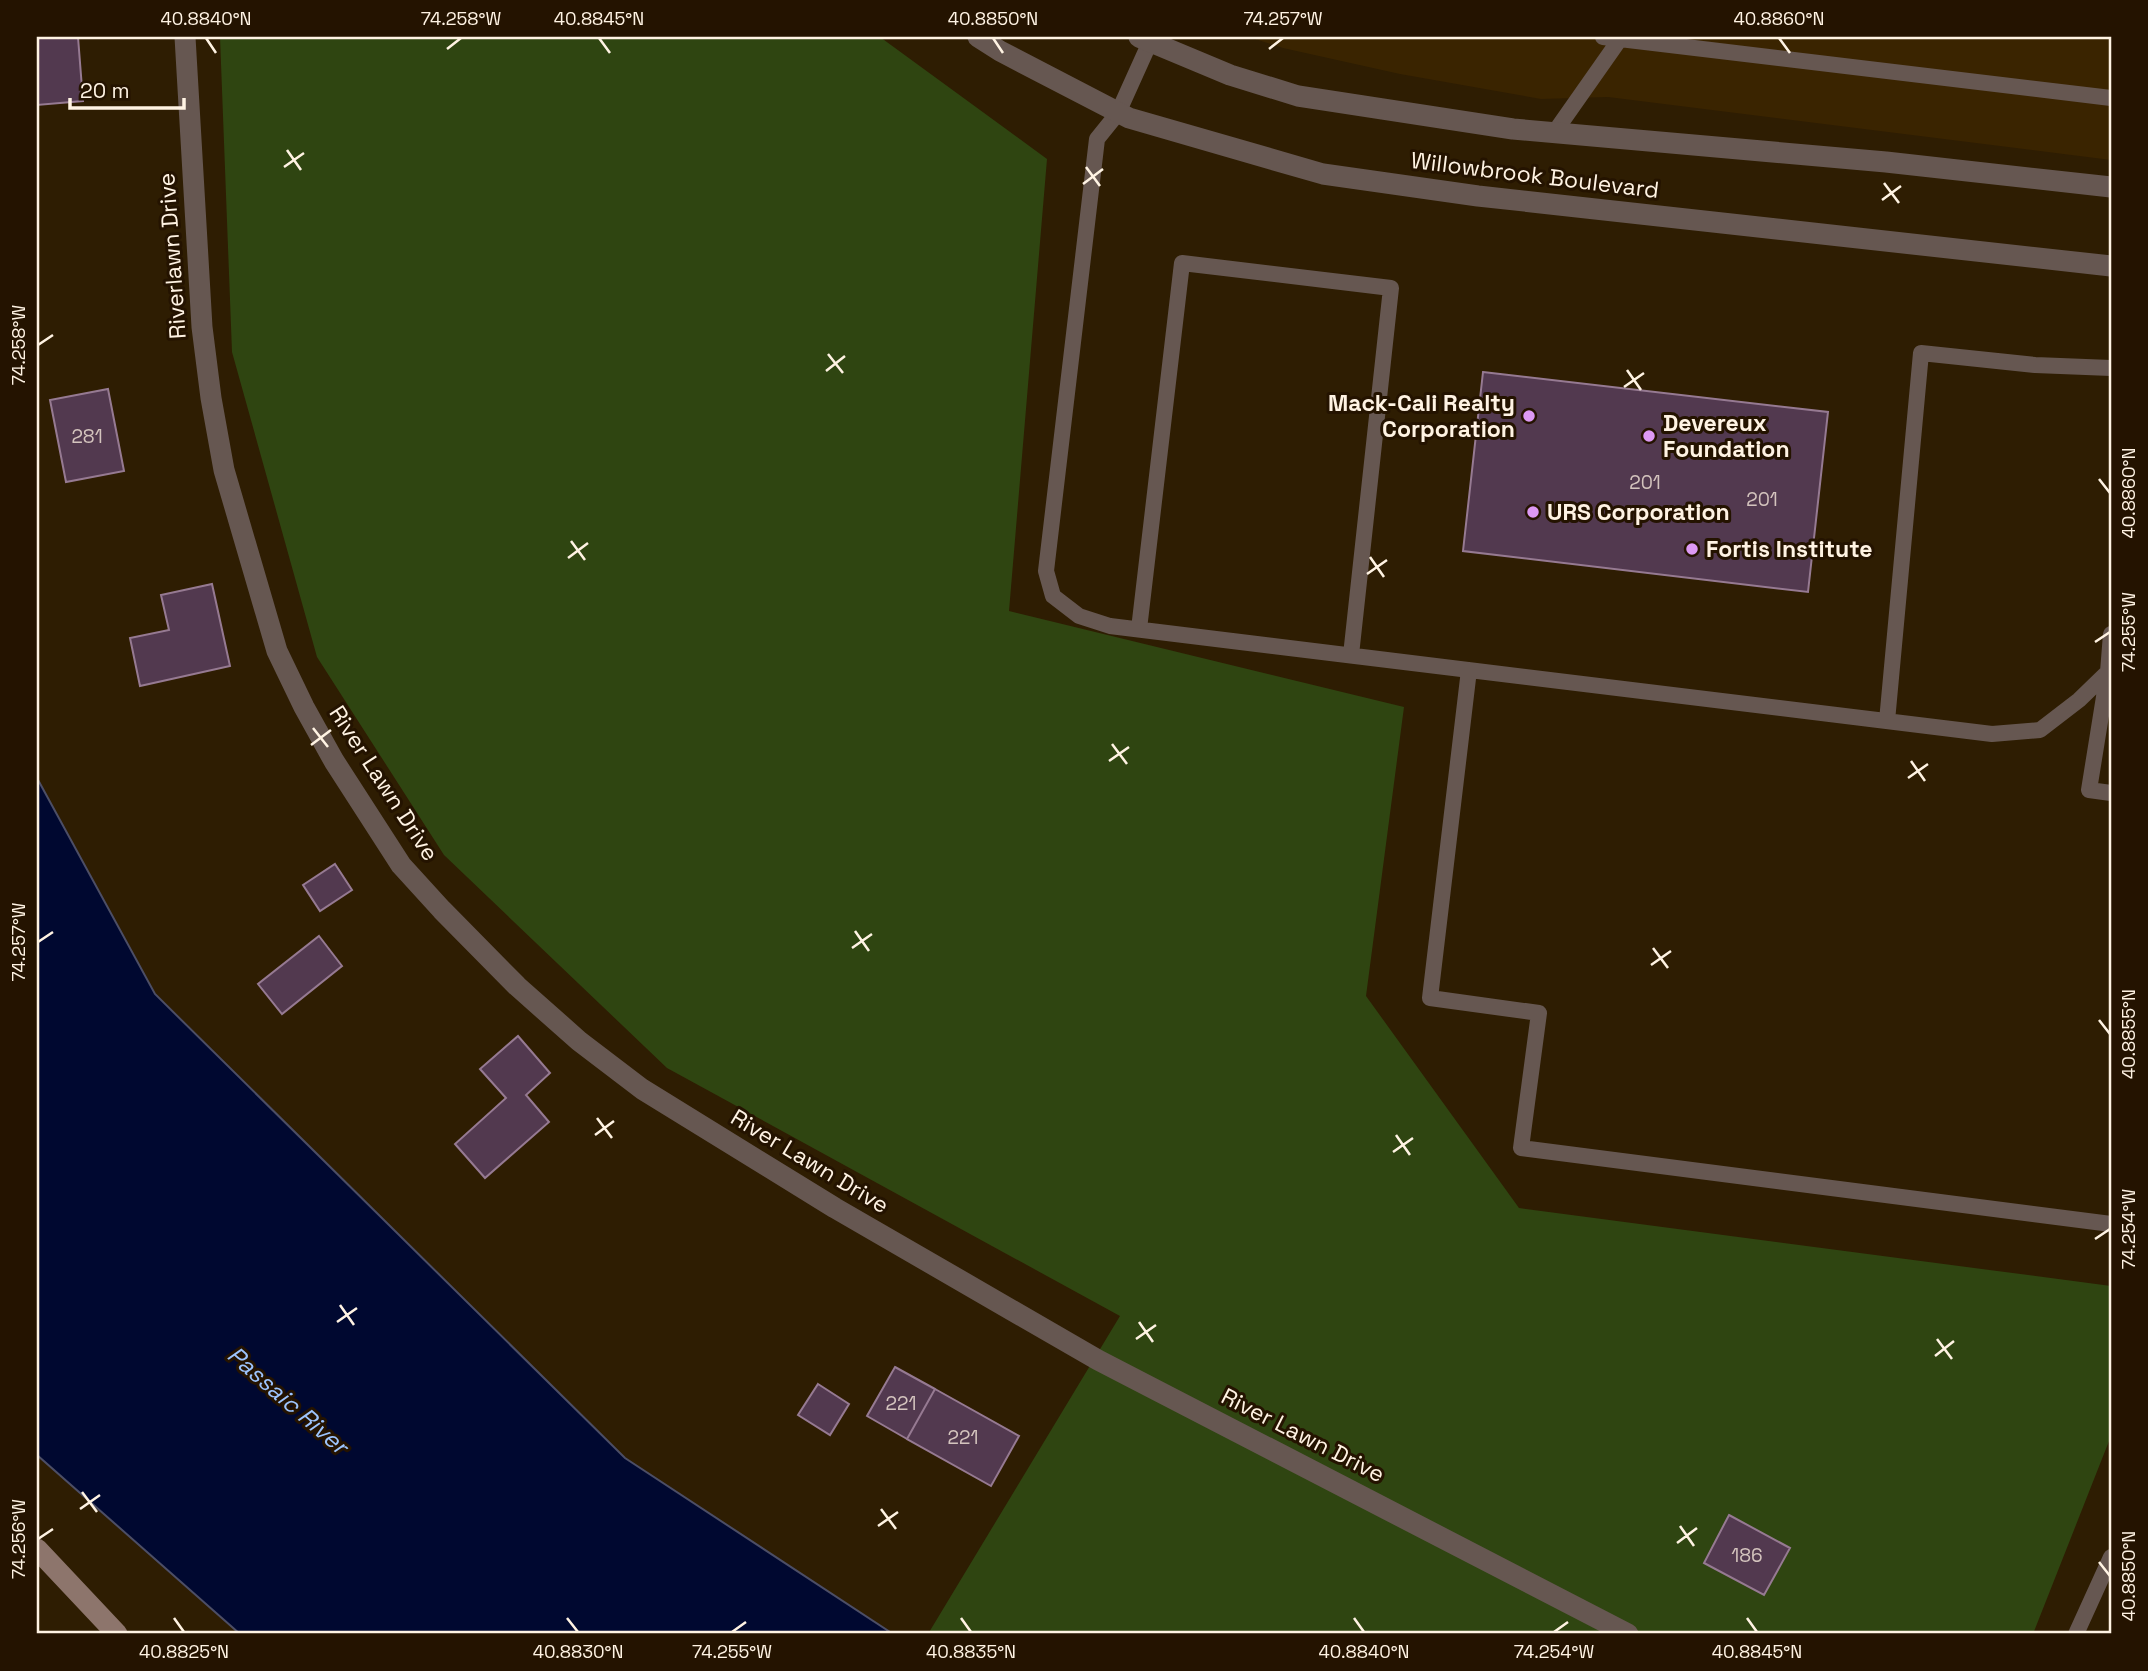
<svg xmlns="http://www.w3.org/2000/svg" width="2148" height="1671" font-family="'Space Grotesk',sans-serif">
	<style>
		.built { fill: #3a2400 }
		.green { fill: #2f4511 }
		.water { fill: #000830; stroke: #4c4e66; stroke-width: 2 }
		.building { fill: #52394f; stroke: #967a92; stroke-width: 2 }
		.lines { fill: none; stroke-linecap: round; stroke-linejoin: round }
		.lane { stroke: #665751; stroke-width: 16 }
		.street { stroke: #665751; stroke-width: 21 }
		.secondary { stroke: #8d756c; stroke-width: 21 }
		.ticks { fill: none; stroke: #fff3e3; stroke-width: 2.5 }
		.poi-dot { fill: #dd99f4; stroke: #241300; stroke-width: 2.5 }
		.labels { text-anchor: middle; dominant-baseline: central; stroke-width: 6; stroke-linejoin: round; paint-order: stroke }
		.number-label { font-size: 19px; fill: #d4c4be }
		.street-label { font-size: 23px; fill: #fff3e3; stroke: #241300 }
		.poi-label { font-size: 23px; font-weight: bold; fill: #fff3e3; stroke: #241300; text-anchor: start }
		.water-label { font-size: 24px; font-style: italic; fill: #9dc4fd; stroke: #241300 }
		.neatline { fill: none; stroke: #fff3e3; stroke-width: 2.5 }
		.ticks-label { font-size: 18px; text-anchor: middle; fill: #fff3e3 }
	</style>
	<rect width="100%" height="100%" fill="#2e1d02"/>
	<!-- built -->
	<path class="built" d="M1249,37h862v123l-503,-63 -67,2 -141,-25 -117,-26z"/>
	<!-- green -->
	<path class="green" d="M220,37h660l167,122 -38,452 395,96 -38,289 153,212 592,78v150l-78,198h-1105l192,-318 -453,-248 -223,-213 -127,-198 -85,-305z"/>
	<!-- water -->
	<path class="water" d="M37,778l118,216 470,464 268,176h-653l-203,-179z"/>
	<!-- building -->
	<path class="building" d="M37,37h41l5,64 -46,4z
		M1483,372l345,40 -20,180 -345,-41z
		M108,389l16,82 -58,11 -16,-82z
		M212,584l18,82 -90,20 -10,-48 39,-8 -8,-35z
		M335,864l17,26 -32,21 -17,-26z
		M319,936l23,30 -60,48 -24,-30z
		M518,1036l32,37 -24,22 23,27 -64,56 -30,-34 51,-46 -26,-29z
		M895,1367l40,22 -28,50 -40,-23z
		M818,1384l31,20 -19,31 -32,-20z
		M935,1389l84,47 -28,50 -84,-47z
		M1729,1515l61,33 -26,47 -60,-32z"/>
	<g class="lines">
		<!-- lane -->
		<path class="lane" d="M1603,37l508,61
			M1150,42l-32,71 -21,26 -51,432 7,25 26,20 31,10 882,108 48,-4 39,-30 32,-31
			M1554,133l66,-94
			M1139,629l43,-366 209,25 -40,367
			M2111,634l-3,38 -19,118 22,3
			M1469,670l-39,328 109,15 -18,135 590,76
			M1887,721l34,-368 114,12 76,3
			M2076,1634l35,-77"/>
		<!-- street -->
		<path class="street" d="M185,37l17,290 9,71 13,72 53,181 27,56 30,54 67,104 41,45 75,76 62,55 63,48 193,119 263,152 530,274
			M978,37l22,14 129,67 194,56 155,22 633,70
			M1139,37l91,38 68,21 215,33 373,33 225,25"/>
		<!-- secondary -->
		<path class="secondary" d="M37,1549l80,85"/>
	</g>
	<!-- ticks -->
	<path class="ticks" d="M206,38l10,15M599,38l11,15M993,38l10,15M1779,38l11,15M447,49l14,-11M1269,49l14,-11M287,150l14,20M284,167l20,-14M1086,167l14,19M1884,183l15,20M1083,184l20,-15M1882,200l19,-14M38,345l15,-10M828,354l15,19M1627,370l14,20M826,371l19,-15M1624,387l20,-14M2099,479l11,14M571,541l14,19M1370,557l14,20M568,558l20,-15M1367,574l20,-14M2095,642l15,-10M313,728l15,19M1112,744l15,20M311,745l20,-15M1109,761l20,-14M1911,761l14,20M1908,778l20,-14M855,931l14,20M38,942l15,-10M852,948l20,-14M1653,948l15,20M1651,965l20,-14M2099,1020l11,14M597,1118l15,20M595,1135l19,-14M1396,1135l14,20M1393,1152l20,-14M2095,1239l15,-10M340,1305l14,20M337,1322l20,-14M1139,1322l14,20M1136,1339l20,-14M1937,1339l15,20M1935,1356l19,-15M82,1492l15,20M80,1509l20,-14M881,1509l15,20M878,1526l20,-14M1680,1526l14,20M38,1539l15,-10M1677,1543l20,-15M2099,1562l11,14M174,1618l10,14M567,1618l11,14M961,1618l10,14M1354,1618l10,14M1747,1618l10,14M732,1632l14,-10M1554,1632l14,-10"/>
	<!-- markers -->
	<g class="poi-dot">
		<circle cx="1529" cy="416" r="7"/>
		<circle cx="1649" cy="436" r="7"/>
		<circle cx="1533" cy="512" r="7"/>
		<circle cx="1692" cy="549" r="7"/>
	</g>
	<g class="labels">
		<!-- number labels -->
		<g class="number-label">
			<text x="87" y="436">281</text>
			<text x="1645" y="482">201</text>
			<text x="1762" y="499">201</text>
			<text x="901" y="1403">221</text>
			<text x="963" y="1437">221</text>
			<text x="1747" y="1555">186</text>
		</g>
		<!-- street labels -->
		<g class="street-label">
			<text transform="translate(1535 175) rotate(7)">Willowbrook Boulevard</text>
			<text transform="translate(172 256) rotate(-94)">Riverlawn Drive</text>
			<text transform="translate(384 783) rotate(57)">River Lawn Drive</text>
			<text transform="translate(810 1161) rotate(31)">River Lawn Drive</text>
			<text transform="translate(1303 1435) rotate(27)">River Lawn Drive</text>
		</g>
		<!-- poi labels -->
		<g class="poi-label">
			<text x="1515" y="403" text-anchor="end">Mack-Cali Realty<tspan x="1515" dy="26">Corporation</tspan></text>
			<text x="1663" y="423">Devereux<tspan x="1663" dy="26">Foundation</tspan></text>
			<text x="1547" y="512">URS Corporation</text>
			<text x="1706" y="549">Fortis Institute</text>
		</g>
		<!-- water labels -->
		<g class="water-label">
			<text transform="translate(288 1400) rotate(41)">Passaic River</text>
		</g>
	</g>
	<!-- border -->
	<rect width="2148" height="1671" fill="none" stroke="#241300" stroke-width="77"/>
	<!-- scale -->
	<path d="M70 98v10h114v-10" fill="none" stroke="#fff3e3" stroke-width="3.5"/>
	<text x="80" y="98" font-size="21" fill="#fff3e3" stroke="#241300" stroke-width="5" paint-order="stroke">20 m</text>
	<rect x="38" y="38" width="2072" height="1594" class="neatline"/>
	<g class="ticks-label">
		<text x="206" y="25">40.8840°N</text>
		<text x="461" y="25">74.258°W</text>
		<text x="599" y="25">40.8845°N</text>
		<text x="993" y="25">40.8850°N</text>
		<text x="1283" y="25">74.257°W</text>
		<text x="1779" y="25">40.8860°N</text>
		<text transform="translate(19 345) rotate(-90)" y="6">74.258°W</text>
		<text transform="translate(2129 493) rotate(-90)" y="6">40.8860°N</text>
		<text transform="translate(2129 632) rotate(-90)" y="6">74.255°W</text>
		<text transform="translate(19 942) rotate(-90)" y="6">74.257°W</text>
		<text transform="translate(2129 1034) rotate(-90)" y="6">40.8855°N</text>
		<text transform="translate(2129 1229) rotate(-90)" y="6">74.254°W</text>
		<text transform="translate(19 1539) rotate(-90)" y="6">74.256°W</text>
		<text transform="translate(2129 1576) rotate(-90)" y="6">40.8850°N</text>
		<text x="184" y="1658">40.8825°N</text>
		<text x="578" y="1658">40.8830°N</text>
		<text x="732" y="1658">74.255°W</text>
		<text x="971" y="1658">40.8835°N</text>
		<text x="1364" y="1658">40.8840°N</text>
		<text x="1554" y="1658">74.254°W</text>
		<text x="1757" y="1658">40.8845°N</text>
	</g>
</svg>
